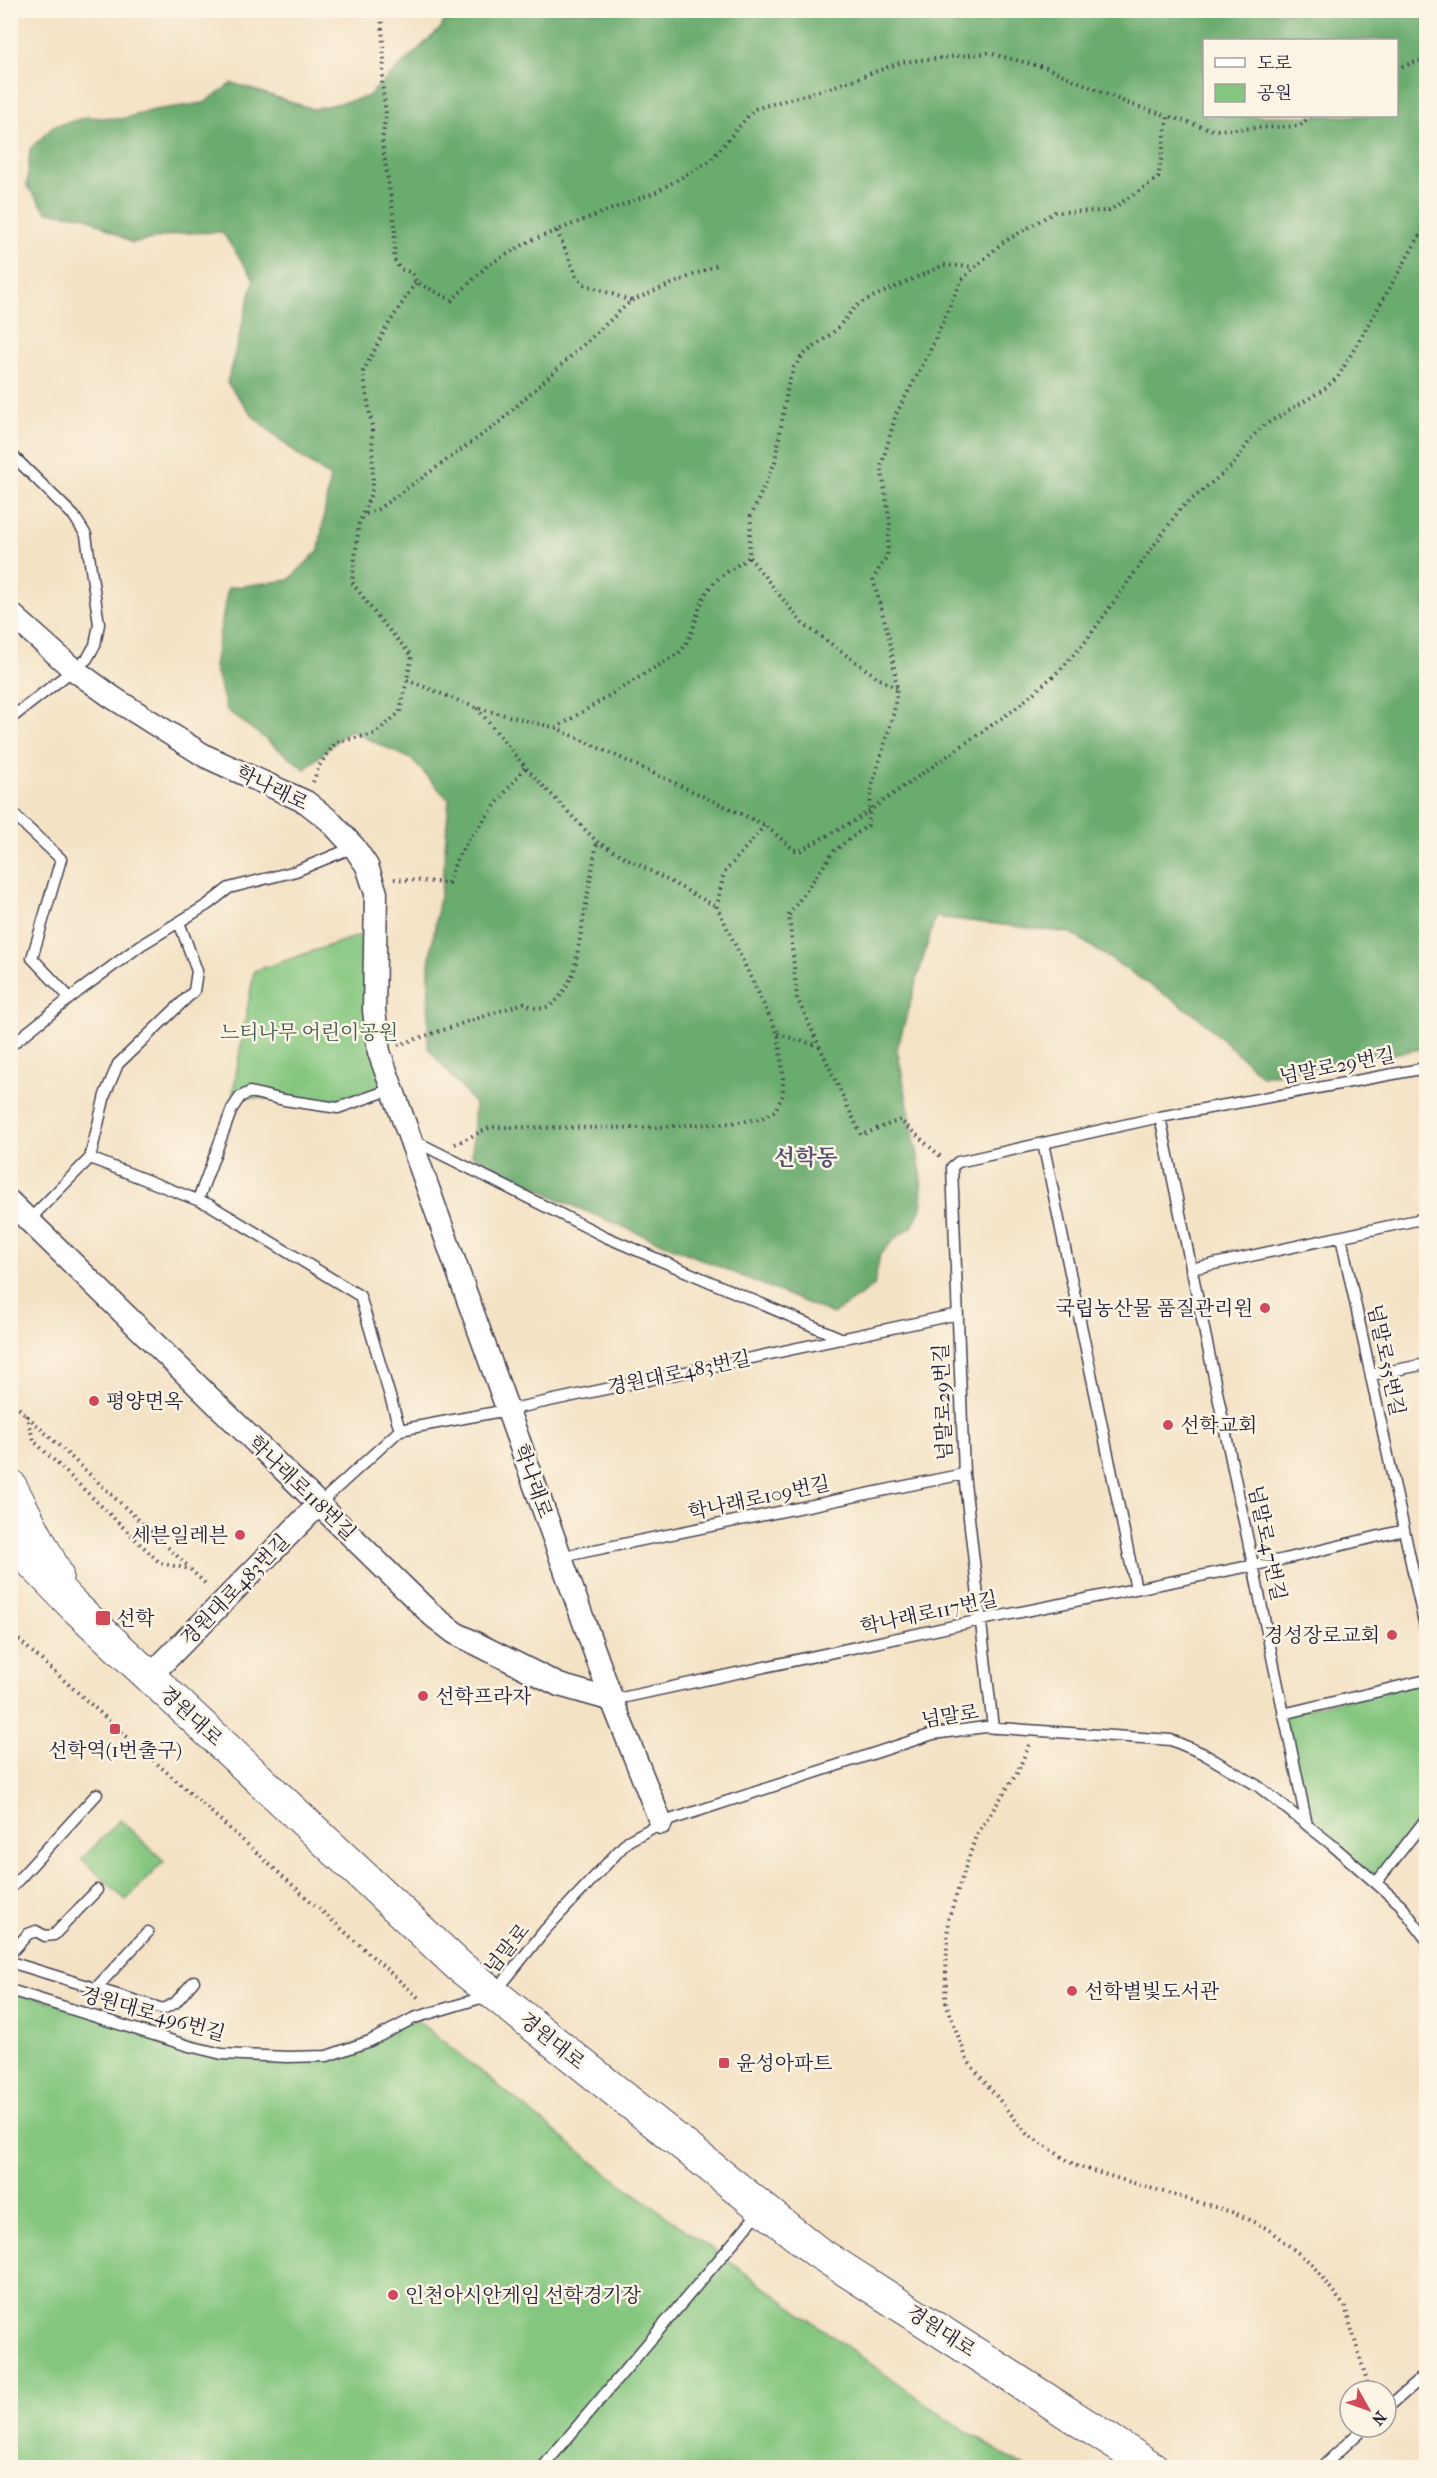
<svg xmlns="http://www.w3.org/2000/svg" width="1437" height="2478" font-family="'IM FELL French Canon','Noto Serif KR',serif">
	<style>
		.green { fill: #84c67f; stroke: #53745d; stroke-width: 1.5 }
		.forest { fill: #6bab6e; stroke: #466654; stroke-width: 1.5; fill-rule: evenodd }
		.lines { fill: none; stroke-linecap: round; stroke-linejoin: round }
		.service-casing { stroke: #423f50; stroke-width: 13 }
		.minor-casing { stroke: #423f50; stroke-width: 25 }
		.secondary-casing { stroke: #423f50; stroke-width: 34 }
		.path { stroke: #423f50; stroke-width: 4; stroke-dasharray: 1.5 4.5; stroke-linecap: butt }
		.service { stroke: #fff; stroke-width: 10 }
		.minor { stroke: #fff; stroke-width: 22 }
		.secondary { stroke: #fff; stroke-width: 32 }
		.poi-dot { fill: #d1495b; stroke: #fcf5e5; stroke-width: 2 }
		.labels { text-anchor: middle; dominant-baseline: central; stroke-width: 5; stroke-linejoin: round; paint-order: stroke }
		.street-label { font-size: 20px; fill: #22223b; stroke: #fcf5e5 }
		.park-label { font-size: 20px; fill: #445b53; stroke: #fcf5e5 }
		.poi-label { font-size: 20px; fill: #22223b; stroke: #fcf5e5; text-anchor: start }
		.quarter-label { font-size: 22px; font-weight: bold; fill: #575273; stroke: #fcf5e5 }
	</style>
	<rect width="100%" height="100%" fill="#fcf5e5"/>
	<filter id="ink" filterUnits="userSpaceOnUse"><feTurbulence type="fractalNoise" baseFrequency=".0167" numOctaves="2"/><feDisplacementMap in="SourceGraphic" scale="12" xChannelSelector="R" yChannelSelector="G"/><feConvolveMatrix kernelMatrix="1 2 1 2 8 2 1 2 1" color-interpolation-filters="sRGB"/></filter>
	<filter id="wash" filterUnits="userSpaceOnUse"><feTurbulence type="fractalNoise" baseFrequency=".008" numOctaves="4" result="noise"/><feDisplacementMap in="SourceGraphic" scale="24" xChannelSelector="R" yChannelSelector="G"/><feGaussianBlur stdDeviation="1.35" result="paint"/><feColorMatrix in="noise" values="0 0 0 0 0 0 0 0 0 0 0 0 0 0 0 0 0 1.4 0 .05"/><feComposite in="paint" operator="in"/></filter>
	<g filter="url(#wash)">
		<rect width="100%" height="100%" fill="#f4e2c5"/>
		<!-- green -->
		<path class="green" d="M373,931l16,156 -51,19 -100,-10 -5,-4 21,-121z
			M1426,1680v139l-50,64 -69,-58 -24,-111z
			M120,1820l44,41 -38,39 -44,-41z
			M10,1989l212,65 105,2 87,-38 190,153 343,248 77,48h-1013z"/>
		<!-- forest -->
		<path class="forest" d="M449,11h977v1037l-164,28 -66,-61 -125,-82 -136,-16 -38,132 24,123 1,34 -10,21 -13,8 -19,19 -6,32 -41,28 -262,-109 -99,-50 3,-51 -47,-56 1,-85 13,-79 7,-84 -38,-41 -62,-29 -44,39 -78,-59 -13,-44 14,-78 61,-8 30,-30 11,-73 -32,-22 -43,-37 -28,-35 27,-104 -32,-47 -40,1 -50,10 -47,-27 -38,-4 -20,-26 3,-37 24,-23 34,-9 33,2 33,-9 50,-7 28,-20 81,26 54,-12 74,-69zM1204,40h192v76h-192z"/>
	</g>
	<g filter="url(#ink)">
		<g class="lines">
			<!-- service casing -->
			<g class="service-casing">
				<path id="service" d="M10,453l64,63 12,19 13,89 -4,21 -8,14 -77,60
					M10,808l7,10 44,41 -29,99 38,40
					M10,1046l69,-55 62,-46 66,-40 22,-17 67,-17 58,-24
					M1160,1117l147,708
					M413,1140l193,97 237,102
					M1043,1143l93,446
					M90,1158l120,47 150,91 40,134
					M90,1158l15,-63 13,-31 76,-73 3,-20 -18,-49
					M198,1200l34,-91 8,-12 10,-5 34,8 54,8 54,-19
					M29,1220l61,-62
					M1341,1237l85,395
					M1191,1269l235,-51
					M1371,1375l55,-11
					M319,1504l81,-74 107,-20 451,-96
					M560,1557l404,-83
					M612,1700l369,-80 304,-61 119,-29
					M1283,1714l143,-34
					M993,1728l-29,-254 -12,-307 6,-5 202,-45 266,-49
					M1376,1883l50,-64
					M10,1889l87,-95
					M10,1954l18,-20 8,-3 9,5 9,-1 43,-45
					M10,1962l153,47 12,-6 19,-22
					M96,1988l52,-56
					M10,1990l179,56 33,8 65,3 40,-1 43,-15 44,-23 80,-24 50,-63 84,-90 33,-18 272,-89 52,-7 186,13 31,13 56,33 73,58 69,60 26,35
					M1386,2409l40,-35
					M542,2468l218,-257
					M1321,2468l44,-41"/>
			</g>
			<!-- minor casing -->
			<g class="minor-casing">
				<path id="minor" d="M10,613l63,56 39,28 93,59 101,46 23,18 25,27 13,19 9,27 -2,117 5,42 233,648 49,123
					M10,1202l423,414 22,17 104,52 53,15
					M149,1677l170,-173"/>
			</g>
			<!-- secondary casing -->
			<g class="secondary-casing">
				<path id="secondary" d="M10,1485l47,90
					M10,1540l63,65 386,361 357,285 337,217"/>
			</g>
			<!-- path -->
			<path class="path" d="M381,10l3,50 -2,24 4,30 -4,27 13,85 -1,33 6,10 12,4 4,9
				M1396,68l30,-9
				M557,231l20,46 7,7 47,17
				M366,514l12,-5 118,-84 135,-124 86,-36
				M407,680l70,28 79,20 209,97 29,25h7l55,-30 160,-112 44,-38 26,-29 94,-132 53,-44 20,-29 10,-10 60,-36 15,-13 88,-152
				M897,688l-19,-10 -76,-55 -53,-66 2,-41 24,-54 13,-77 6,-18 8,-11 34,-26 19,-23 11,-7 78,-35 30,2
				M477,708l48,59 72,75 120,65
				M556,728l123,-75c16,-17 16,-40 27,-60 9,-16 29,-25 43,-36
				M313,782l6,-16 17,-24 39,-8 25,-22 12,-56 -36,-41 -24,-33 7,-58 14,-36 -1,-62 -9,-54 23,-44 30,-46 36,18 36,-35 44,-25 124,-48 54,-31 44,-52 79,-22 69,-25 86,-9 59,15 80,35 41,13
				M394,879l54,4 9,-25 13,-20 55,-71
				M778,1034l41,12
				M398,1045l126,-42c27,17 39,-10 50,-31l23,-130
				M455,1144l36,-17 147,1 93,-5 29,-4 15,-8 8,-16v-21l-5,-40 -61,-127 7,-34 41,-48
				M940,1156l-40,-36 -39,15 -64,-137 -8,-83 45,-64 34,-26 4,-39 22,-74 3,-24 -7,-47 -17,-62 14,-23 3,-34 -9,-55 15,-53 31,-57 35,-78 40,-36 53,-31 54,-1 49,-33 10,-62 45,14 87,-4 10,-10
				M10,1400l180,168
				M26,1415l8,26 126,122 30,6 18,17
				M10,1632l411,368
				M1029,1745l-12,28 -41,63 -28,84 -3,80 22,60 60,74 49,32 159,47 33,16 44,35 33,43 25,84"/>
			<!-- service -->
			<use href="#service" class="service"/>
			<!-- minor -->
			<use href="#minor" class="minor"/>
			<!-- secondary -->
			<use href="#secondary" class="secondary"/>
		</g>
	</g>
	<!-- markers -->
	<g class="poi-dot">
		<circle cx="1265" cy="1308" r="6"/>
		<circle cx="94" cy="1401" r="6"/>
		<circle cx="1168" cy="1425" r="6"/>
		<circle cx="240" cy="1535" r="6"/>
		<rect x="95" y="1610" width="16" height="16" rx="3"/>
		<circle cx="1392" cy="1635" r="6"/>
		<circle cx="423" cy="1696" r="6"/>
		<rect x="109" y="1723" width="12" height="12" rx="3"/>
		<circle cx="1072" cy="1991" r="6"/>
		<rect x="718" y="2057" width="12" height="12" rx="3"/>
		<circle cx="393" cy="2295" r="6"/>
	</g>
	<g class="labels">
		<!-- street labels -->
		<g class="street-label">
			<text transform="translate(272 788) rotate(26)">학나래로</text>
			<text transform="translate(1337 1066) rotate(-11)">넘말로29번길</text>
			<text transform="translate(1386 1360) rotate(78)">넘말로55번길</text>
			<text transform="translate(679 1373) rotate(-12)">경원대로483번길</text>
			<text transform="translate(943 1402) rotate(-92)">넘말로29번길</text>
			<text transform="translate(533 1481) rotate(70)">학나래로</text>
			<text transform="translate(302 1488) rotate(44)">학나래로118번길</text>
			<text transform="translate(759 1498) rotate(-12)">학나래로109번길</text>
			<text transform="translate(1267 1543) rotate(78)">넘말로47번길</text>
			<text transform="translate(235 1590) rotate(-46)">경원대로483번길</text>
			<text transform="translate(929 1613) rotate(-12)">학나래로117번길</text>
			<text transform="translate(191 1716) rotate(43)">경원대로</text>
			<text transform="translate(950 1716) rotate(-9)">넘말로</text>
			<text transform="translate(507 1949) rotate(-51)">넘말로</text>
			<text transform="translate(153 2014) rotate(16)">경원대로496번길</text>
			<text transform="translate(552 2041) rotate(39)">경원대로</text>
			<text transform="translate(941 2331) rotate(33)">경원대로</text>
		</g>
		<!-- park labels -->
		<g class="park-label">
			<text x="309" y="1032">느티나무 어린이공원</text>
		</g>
		<!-- poi labels -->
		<g class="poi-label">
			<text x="1253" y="1308" text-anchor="end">국립농산물 품질관리원</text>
			<text x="106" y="1401">평양면옥</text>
			<text x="1180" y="1425">선학교회</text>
			<text x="228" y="1535" text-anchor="end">세븐일레븐</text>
			<text x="116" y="1618">선학</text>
			<text x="1380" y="1635" text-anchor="end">경성장로교회</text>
			<text x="435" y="1696">선학프라자</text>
			<text x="115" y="1750" text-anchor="middle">선학역(1번출구)</text>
			<text x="1084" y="1991">선학별빛도서관</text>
			<text x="736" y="2063">윤성아파트</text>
			<text x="405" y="2295">인천아시안게임 선학경기장</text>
		</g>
		<!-- quarter labels -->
		<g class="quarter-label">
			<text x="806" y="1158">선학동</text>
		</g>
	</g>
	<!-- margin -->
	<rect width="1437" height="2478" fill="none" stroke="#fcf5e5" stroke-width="36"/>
	<!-- legend -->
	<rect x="1203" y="39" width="195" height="78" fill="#fcf5e5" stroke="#a5a1a1" stroke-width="1.5"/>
	<rect x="1215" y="58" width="30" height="9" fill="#ffffff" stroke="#a5a1a1" stroke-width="1.5"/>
	<text x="1257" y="69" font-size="18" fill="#22223b">도로</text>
	<rect x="1215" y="84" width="30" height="18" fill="#84c67f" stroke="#a5a1a1" stroke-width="1.5"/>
	<text x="1257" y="99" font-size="18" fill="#22223b">공원</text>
	<!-- north arrow -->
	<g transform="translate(1368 2409) rotate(130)"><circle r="28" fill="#fcf5e5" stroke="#a5a1a1" stroke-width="1.5"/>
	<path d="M0-4.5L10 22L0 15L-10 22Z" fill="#d1495b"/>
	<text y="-9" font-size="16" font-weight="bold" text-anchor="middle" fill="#22223b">N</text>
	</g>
</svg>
